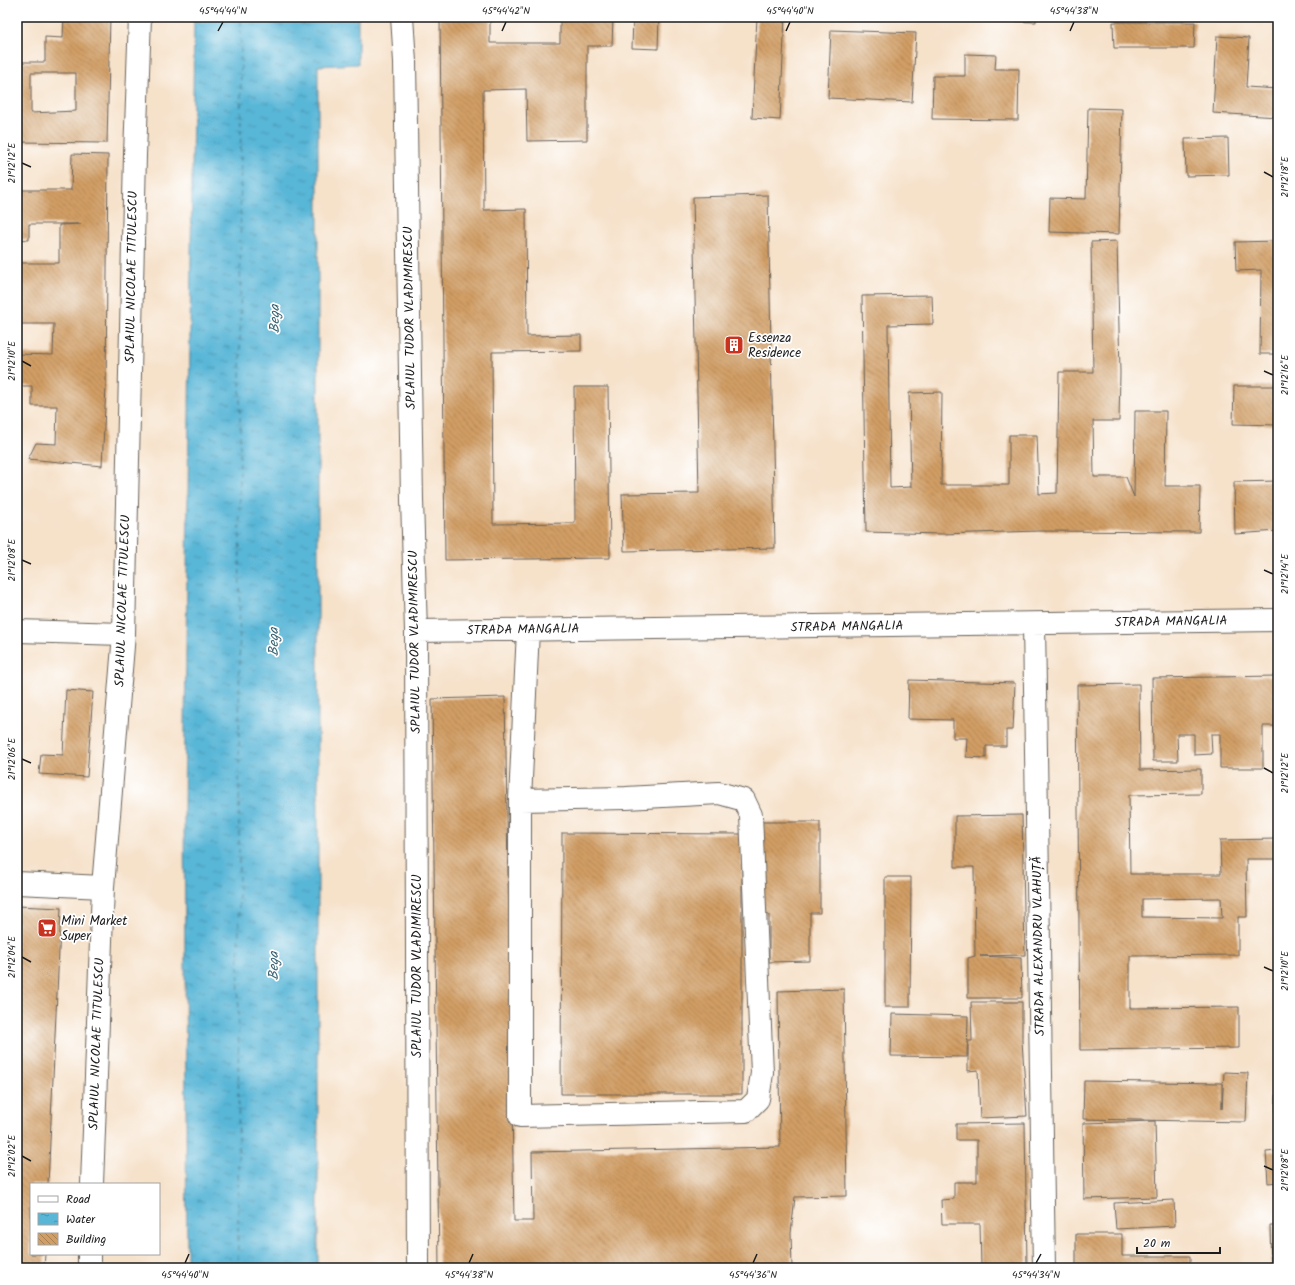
<svg xmlns="http://www.w3.org/2000/svg" width="1295" height="1285" font-family="Kalam,sans-serif">
	<style>
		.water { fill: url(#water-ripples); stroke: #3a697a }
		.lines { fill: none; stroke-linecap: round; stroke-linejoin: round }
		.ferry { stroke: #376170; stroke-width: 1; stroke-dasharray: 5 4; stroke-linecap: butt }
		.building { fill: url(#building-back-hatch); fill-rule: evenodd }
		.minor-casing { stroke: #686159; stroke-width: 24 }
		.minor { stroke: #fff; stroke-width: 22 }
		.ticks { fill: none; stroke: #1c1c1c; stroke-width: 1.5 }
		.labels { text-anchor: middle; dominant-baseline: central; stroke-width: 3.5; stroke-linejoin: round; paint-order: stroke }
		.street-label { font-size: 13px; fill: #1c1c1c; stroke: #fff }
		.poi-label { font-size: 13px; fill: #1c1c1c; stroke: #fff; text-anchor: start }
		.water-label { font-size: 14px; font-style: italic; fill: #376170; stroke: #fff }
		.neatline { fill: none; stroke: #1c1c1c; stroke-width: 1.5 }
		.ticks-label { font-size: 10px; text-anchor: middle; fill: #1c1c1c }
	</style>
	<defs>
		<pattern id="water-ripples" width="26" height="14" patternUnits="userSpaceOnUse"><rect width="26" height="14" fill="#59b6d7"/><path d="M2 4q2-2 4 0t4 0M15 11q2-2 4 0t4 0" fill="none" stroke="#4993ae"/></pattern>
		<pattern id="building-back-hatch" width="6" height="6" patternUnits="userSpaceOnUse"><rect width="6" height="6" fill="#d19e65"/><path d="M-1 5l2 2M0 0l6 6M5-1l2 2" fill="none" stroke="#a98052"/></pattern>
	</defs>
	<rect width="100%" height="100%" fill="#fff"/>
	<filter id="ink" filterUnits="userSpaceOnUse"><feTurbulence type="fractalNoise" baseFrequency=".025" numOctaves="2"/><feDisplacementMap in="SourceGraphic" scale="8" xChannelSelector="R" yChannelSelector="G"/><feConvolveMatrix kernelMatrix="1 2 1 2 8 2 1 2 1" color-interpolation-filters="sRGB"/></filter>
	<filter id="wash" filterUnits="userSpaceOnUse"><feTurbulence type="fractalNoise" baseFrequency=".012" numOctaves="4" result="noise"/><feDisplacementMap in="SourceGraphic" scale="16" xChannelSelector="R" yChannelSelector="G"/><feGaussianBlur stdDeviation="0.9" result="paint"/><feColorMatrix in="noise" values="0 0 0 0 0 0 0 0 0 0 0 0 0 0 0 0 0 1.4 0 .05"/><feComposite in="paint" operator="in"/></filter>
	<g filter="url(#wash)">
		<rect width="100%" height="100%" fill="#f6e1c9"/>
		<!-- water -->
		<path class="water" d="M194,17h164v47l-40,2v1202h-131l-3,-460z"/>
		<g class="lines">
			<!-- ferry -->
			<path class="ferry" d="M238,1268l3,-1251"/>
		</g>
		<g id="blocks">
			<!-- building -->
			<path class="building" d="M64,17h46l-3,126 -90,-1v-80h28v-25l18,1zM31,73h45v38l-45,2z
				M440,17h50v26h70v-26h53l-1,29h-25v94l-60,1 -1,-52 -43,1 1,120 42,-1 1,127 54,-1v16l-89,1 1,172 82,-1 -1,-136h34l2,171 -165,2z
				M633,17h26l-1,32 -26,-1z
				M757,17h28l-5,103 -28,-2z
				M941,17h21l-1,3h-20z
				M1007,17h29v5l-29,-1z
				M1113,22h82l-1,26h-80z
				M831,30l85,3 -4,69 -84,-4z
				M1217,36l32,2 -3,49 32,2v28l-65,-4z
				M965,54l31,1 -1,14h24l-1,51 -86,-1 1,-43h32z
				M1088,108l34,1 -3,125 -70,-2 1,-34 36,1z
				M1228,138l1,37 -43,1 -1,-37z
				M72,154l36,1 -2,232 -4,79 -74,-7 8,-16 20,1 1,-38h-25v-20h-15v-32l36,1 1,-31h-37v-61h42v-38l22,-1h-52v16l-12,-1v-49h54z
				M768,195l7,353 -151,3 -2,-57 77,-1 -6,-296z
				M1117,241l3,132 -1,48h-26l1,56h32l8,20 1,-86h31l-1,75h35l-1,46 -160,-1 -98,3 -75,-2 -4,-236 70,-1 1,29 -45,1 2,163 21,-1 -2,-94 33,-1 -1,93h68v-50h28l2,59 18,-1 2,-121h34l-2,-130z
				M1278,241v113h-18l1,-84 -25,1 -1,-29z
				M1234,386h44v39l-45,-1z
				M1278,481v50l-43,3 -1,-52z
				M1278,676v50h-15v42h-43v-34h-9l1,20 -18,1v-21h-17l1,27h-25l-1,-83z
				M909,680l106,3 -2,47h-7v16h-20v12l-20,-1 1,-19h-14v-18l-45,-1z
				M1139,684l1,86 61,-1v25l-72,1 1,79h91l-1,-34 58,-1v20h-32l1,58h-9v38l-108,1v52l109,-1v41l-159,2 -3,-365zM1221,898l1,20 -80,-1v-18z
				M66,690l27,2 -6,85 -48,-3 2,-20 22,1z
				M505,697l9,524h19l-1,-69 248,-5 -2,-156 66,-2 3,207 -52,1 -4,36 1,35h-353l-7,-569z
				M1022,815l3,140 -45,1 41,2 1,40h-54v-40l7,-2 -1,-89h-19v-51z
				M762,822h58v91h-10v48l-41,1v-47l-8,-2z
				M562,833l180,1v260h-181z
				M885,877h26l-1,130h-25z
				M17,906l44,2 -13,276h-17v70h14l-1,14h-27z
				M971,1002h51v39l5,75 -47,2 -2,-48 -10,1v-30h4z
				M892,1014l76,2 -1,41 -76,-1z
				M1224,1072l24,1 -2,49 -163,-3 1,-38 138,2v26z
				M1277,1075h1v52h-3z
				M1155,1121l2,76 -73,2 -1,-76z
				M1025,1123l2,145h-82v-2h36l-1,-42h-38l-1,-24 13,-1v-17h23v-42h-21v-16z
				M1278,1151v31l-10,1 -2,-31z
				M1174,1200l1,26 -59,3 -2,-26z
				M1270,1225h8v43h-7z
				M1076,1234h46v22h68v12h-114z"/>
		</g>
	</g>
	<g filter="url(#ink)">
		<use href="#blocks" fill-opacity="0" stroke="#686159" stroke-width="1"/>
		<g class="lines">
			<!-- minor casing -->
			<g class="minor-casing">
				<path id="minor" d="M402,17l3,45 7,438 4,131 2,637
					M1034,624l10,644
					M17,631l107,3
					M416,631l862,-11
					M520,800l106,-2 93,-5 25,7 7,15 11,258 -4,26 -12,12 -226,5v-316l8,-170
					M17,883l86,4
					M92,1184l11,-297 21,-253 11,-479 5,-138
					M89,1268v-14"/>
			</g>
			<!-- minor -->
			<use href="#minor" class="minor"/>
		</g>
	</g>
	<!-- ticks -->
	<path class="ticks" d="M218,31l5,-9M502,31l4,-9M786,31l4,-9M1070,31l4,-9M22,163l9,4M1264,172l9,5M22,361l9,5M1264,371l9,4M22,560l9,4M1264,570l9,4M22,759l9,4M1264,768l9,5M22,957l9,5M1264,967l9,4M22,1156l9,5M1264,1166l9,4M185,1263l4,-9M469,1263l4,-9M753,1263l4,-9M1036,1263l5,-9"/>
	<!-- icons -->
	<defs>
		<g id="building-square" transform="scale(1)"><rect x="-9" y="-9" width="18" height="18" rx="4" fill="#c8321e" stroke="#fff"/><path d="M-4-6H4V6H1V3H-1V6H-4ZM-2.5-4.3h1.7v1.8h-1.7ZM.8-4.3h1.7v1.8H.8ZM-2.5-1h1.7V.8h-1.7ZM.8-1h1.7V.8H.8Z" fill="#fff"/></g>
		<g id="supermarket-square" transform="scale(1)"><rect x="-9" y="-9" width="18" height="18" rx="4" fill="#c8321e" stroke="#fff"/><path d="M-6-5.5h2.5l.6 2H6L4.5 2H-2.5L-4.4-4H-6ZM-1.5 3.2a1.3 1.3 0 1 0 .1 0ZM3 3.2a1.3 1.3 0 1 0 .1 0Z" fill="#fff"/></g>
	</defs>
	<g fill-rule="evenodd">
		<use href="#building-square" x="734" y="345"/>
		<use href="#supermarket-square" x="47" y="928"/>
	</g>
	<g class="labels">
		<!-- street labels -->
		<g class="street-label">
			<text transform="translate(132 277) rotate(-89)">SPLAIUL NICOLAE TITULESCU</text>
			<text transform="translate(410 318) rotate(-91)">SPLAIUL TUDOR VLADIMIRESCU</text>
			<text transform="translate(123 601) rotate(-88)">SPLAIUL NICOLAE TITULESCU</text>
			<text transform="translate(1171 622) rotate(-1)">STRADA MANGALIA</text>
			<text transform="translate(847 627) rotate(-1)">STRADA MANGALIA</text>
			<text transform="translate(523 630) rotate(-1)">STRADA MANGALIA</text>
			<text transform="translate(415 642) rotate(-91)">SPLAIUL TUDOR VLADIMIRESCU</text>
			<text transform="translate(1039 946) rotate(-91)">STRADA ALEXANDRU VLAHUȚĂ</text>
			<text transform="translate(417 966) rotate(-90)">SPLAIUL TUDOR VLADIMIRESCU</text>
			<text transform="translate(97 1044) rotate(-88)">SPLAIUL NICOLAE TITULESCU</text>
		</g>
		<!-- poi labels -->
		<g class="poi-label">
			<text x="748" y="338">Essenza<tspan x="748" dy="15">Residence</tspan></text>
			<text x="61" y="921">Mini Market<tspan x="61" dy="15">Super</tspan></text>
		</g>
		<!-- water labels -->
		<g class="water-label">
			<text transform="translate(275 319) rotate(-90)">Bega</text>
			<text transform="translate(274 642) rotate(-90)">Bega</text>
			<text transform="translate(274 966) rotate(-90)">Bega</text>
		</g>
	</g>
	<!-- margin -->
	<rect width="1295" height="1285" fill="none" stroke="#fff" stroke-width="44"/>
	<!-- legend -->
	<rect x="30" y="1183" width="130" height="72" fill="#ffffff" stroke="#a4a4a4"/>
	<rect x="38" y="1196" width="20" height="6" fill="#ffffff" stroke="#a4a4a4"/>
	<text x="66" y="1203" font-size="12" fill="#1c1c1c">Road</text>
	<rect x="38" y="1213" width="20" height="12" fill="url(#water-ripples)" stroke="#a4a4a4"/>
	<text x="66" y="1223" font-size="12" fill="#1c1c1c">Water</text>
	<rect x="38" y="1233" width="20" height="12" fill="url(#building-back-hatch)" stroke="#a4a4a4"/>
	<text x="66" y="1243" font-size="12" fill="#1c1c1c">Building</text>
	<!-- scale -->
	<path d="M1137 1247v6h83v-6" fill="none" stroke="#1c1c1c" stroke-width="2"/>
	<text x="1143" y="1247" font-size="12" fill="#1c1c1c" stroke="#ffffff" stroke-width="3" paint-order="stroke">20 m</text>
	<rect x="22" y="22" width="1251" height="1241" class="neatline"/>
	<g class="ticks-label">
		<text x="223" y="14">45°44'44"N</text>
		<text x="506" y="14">45°44'42"N</text>
		<text x="790" y="14">45°44'40"N</text>
		<text x="1074" y="14">45°44'38"N</text>
		<text transform="translate(11 163) rotate(-90)" y="4">21°12'12"E</text>
		<text transform="translate(1284 177) rotate(-90)" y="4">21°12'18"E</text>
		<text transform="translate(11 361) rotate(-90)" y="4">21°12'10"E</text>
		<text transform="translate(1284 375) rotate(-90)" y="4">21°12'16"E</text>
		<text transform="translate(11 560) rotate(-90)" y="4">21°12'08"E</text>
		<text transform="translate(1284 574) rotate(-90)" y="4">21°12'14"E</text>
		<text transform="translate(11 759) rotate(-90)" y="4">21°12'06"E</text>
		<text transform="translate(1284 773) rotate(-90)" y="4">21°12'12"E</text>
		<text transform="translate(11 957) rotate(-90)" y="4">21°12'04"E</text>
		<text transform="translate(1284 971) rotate(-90)" y="4">21°12'10"E</text>
		<text transform="translate(11 1156) rotate(-90)" y="4">21°12'02"E</text>
		<text transform="translate(1284 1170) rotate(-90)" y="4">21°12'08"E</text>
		<text x="185" y="1278">45°44'40"N</text>
		<text x="469" y="1278">45°44'38"N</text>
		<text x="753" y="1278">45°44'36"N</text>
		<text x="1036" y="1278">45°44'34"N</text>
	</g>
</svg>
